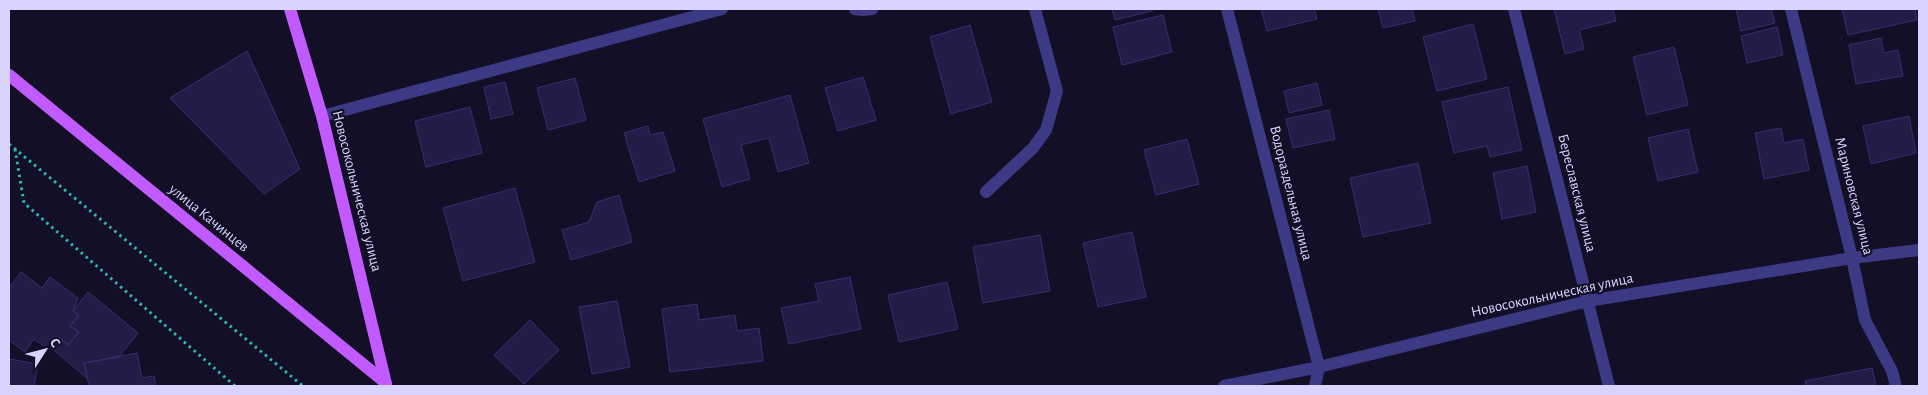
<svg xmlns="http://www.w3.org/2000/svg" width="1928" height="395" font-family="'Alegreya Sans',sans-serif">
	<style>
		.building { fill: #241b47; stroke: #3b2d73 }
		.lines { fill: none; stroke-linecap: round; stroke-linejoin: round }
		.path { stroke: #2fb8b0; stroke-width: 3; stroke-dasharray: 2.5 4; stroke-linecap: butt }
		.minor { stroke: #3d3a85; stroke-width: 12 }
		.major { stroke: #c25bff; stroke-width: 12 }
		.labels { text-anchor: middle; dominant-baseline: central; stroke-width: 4.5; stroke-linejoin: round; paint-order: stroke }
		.street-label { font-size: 15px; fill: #d9d4ff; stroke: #130f26 }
	</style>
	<rect width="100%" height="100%" fill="#130f26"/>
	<!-- building -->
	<path class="building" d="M1112,9h40v2l-37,9z
		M1261,9h53l3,10 -50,12z
		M1378,9h34l3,12 -32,7z
		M1554,9h59l3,12 -37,9 5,19 -19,5z
		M1736,9h35l4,14 -34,8z
		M1842,9h73l2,11 -69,15z
		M1163,15l9,37 -50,13 -9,-38z
		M1473,24l14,55 -50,12 -14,-54z
		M970,25l22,77 -41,12 -21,-77z
		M1777,27l6,28 -36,8 -6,-27z
		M1881,38l3,15 14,-3 5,26 -47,8 -7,-39z
		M1674,47l14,58 -41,10 -14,-58z
		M247,51l53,118 -36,25 -94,-96z
		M863,77l13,43 -38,11 -13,-43z
		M575,78l11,42 -38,10 -11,-42z
		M505,82l8,32 -22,5 -7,-32z
		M1317,83l5,22 -33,8 -5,-22z
		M1508,87l14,63 -32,7 -3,-11 -33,7 -12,-51z
		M790,95l19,68 -31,9 -9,-34 -28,7 9,34 -28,8 -19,-68z
		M470,107l12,46 -56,14 -11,-46z
		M1329,110l6,29 -42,9 -7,-29z
		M1909,116l7,37 -45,11 -8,-38z
		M648,126l2,9 13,-3 12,39 -36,11 -15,-49z
		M1781,128l3,15 19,-4 6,31 -45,9 -9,-46z
		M1688,129l10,43 -40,9 -10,-43z
		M1187,139l12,45 -43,11 -12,-45z
		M1418,163l13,60 -68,14 -13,-59z
		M1527,166l9,46 -34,7 -9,-46z
		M515,188l20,74 -72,19 -20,-73z
		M619,195l13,47 -61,18 -9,-30 27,-8 8,-20z
		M1132,232l14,65 -48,10 -15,-64z
		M1040,235l10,56 -67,12 -10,-56z
		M21,272l21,16 8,-11 28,21 -5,13 6,4 -9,11 9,6 -11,13 -9,-8 -10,13 -15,-11 -9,13 -16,-12v-52z
		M850,277l11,52 -72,15 -8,-36 38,-7 -4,-17z
		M947,282l11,47 -59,13 -11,-47z
		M88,292l50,41 -19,24 -35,6 3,15 -37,-31 9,-10 9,8 11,-13 -9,-6 9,-11 -6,-4z
		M617,301l13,66 -38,7 -13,-67z
		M697,304l2,16 36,-5 2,16 22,-3 4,33 -93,11 -8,-63z
		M530,320l29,30 -35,34 -30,-29z
		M137,353l5,25 12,-2 2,10h-67l-5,-23z
		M9,359l29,5 -4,22h-25z
		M1872,368l4,18h-70l-1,-5z"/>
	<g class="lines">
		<!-- path -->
		<path class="path" d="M9,144l294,242
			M15,149l9,54 211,183"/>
		<!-- minor -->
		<path class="minor" d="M855,9l8,1 9,-1
			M1227,9l92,358 -4,19
			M1514,9l95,377
			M1791,9l61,249 13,62 27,51 4,15
			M322,116l400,-107
			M986,192l47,-44 13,-18 11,-39 -22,-82
			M1224,386l95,-19 269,-66 264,-43 67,-8"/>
		<!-- major -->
		<path class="major" d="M290,9l32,107 64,268
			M9,75l377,308"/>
	</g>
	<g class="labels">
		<!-- street labels -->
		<g class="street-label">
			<text transform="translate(357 191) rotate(76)">Новосокольническая улица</text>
			<text transform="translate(1291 193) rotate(76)">Водораздельная улица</text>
			<text transform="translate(1577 193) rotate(76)">Береславская улица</text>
			<text transform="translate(1854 196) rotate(76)">Мариновская улица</text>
			<text transform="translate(209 218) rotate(39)">улица Качинцев</text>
			<text transform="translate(1552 295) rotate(-12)">Новосокольническая улица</text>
		</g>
	</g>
	<!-- border -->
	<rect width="1928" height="395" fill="none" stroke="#d9d4ff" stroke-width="20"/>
	<!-- north arrow -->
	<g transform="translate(45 350) rotate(54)" stroke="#130f26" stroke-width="4" paint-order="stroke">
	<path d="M0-4L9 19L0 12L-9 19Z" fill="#d9d4ff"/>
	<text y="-8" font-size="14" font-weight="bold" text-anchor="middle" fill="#d9d4ff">С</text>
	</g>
</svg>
